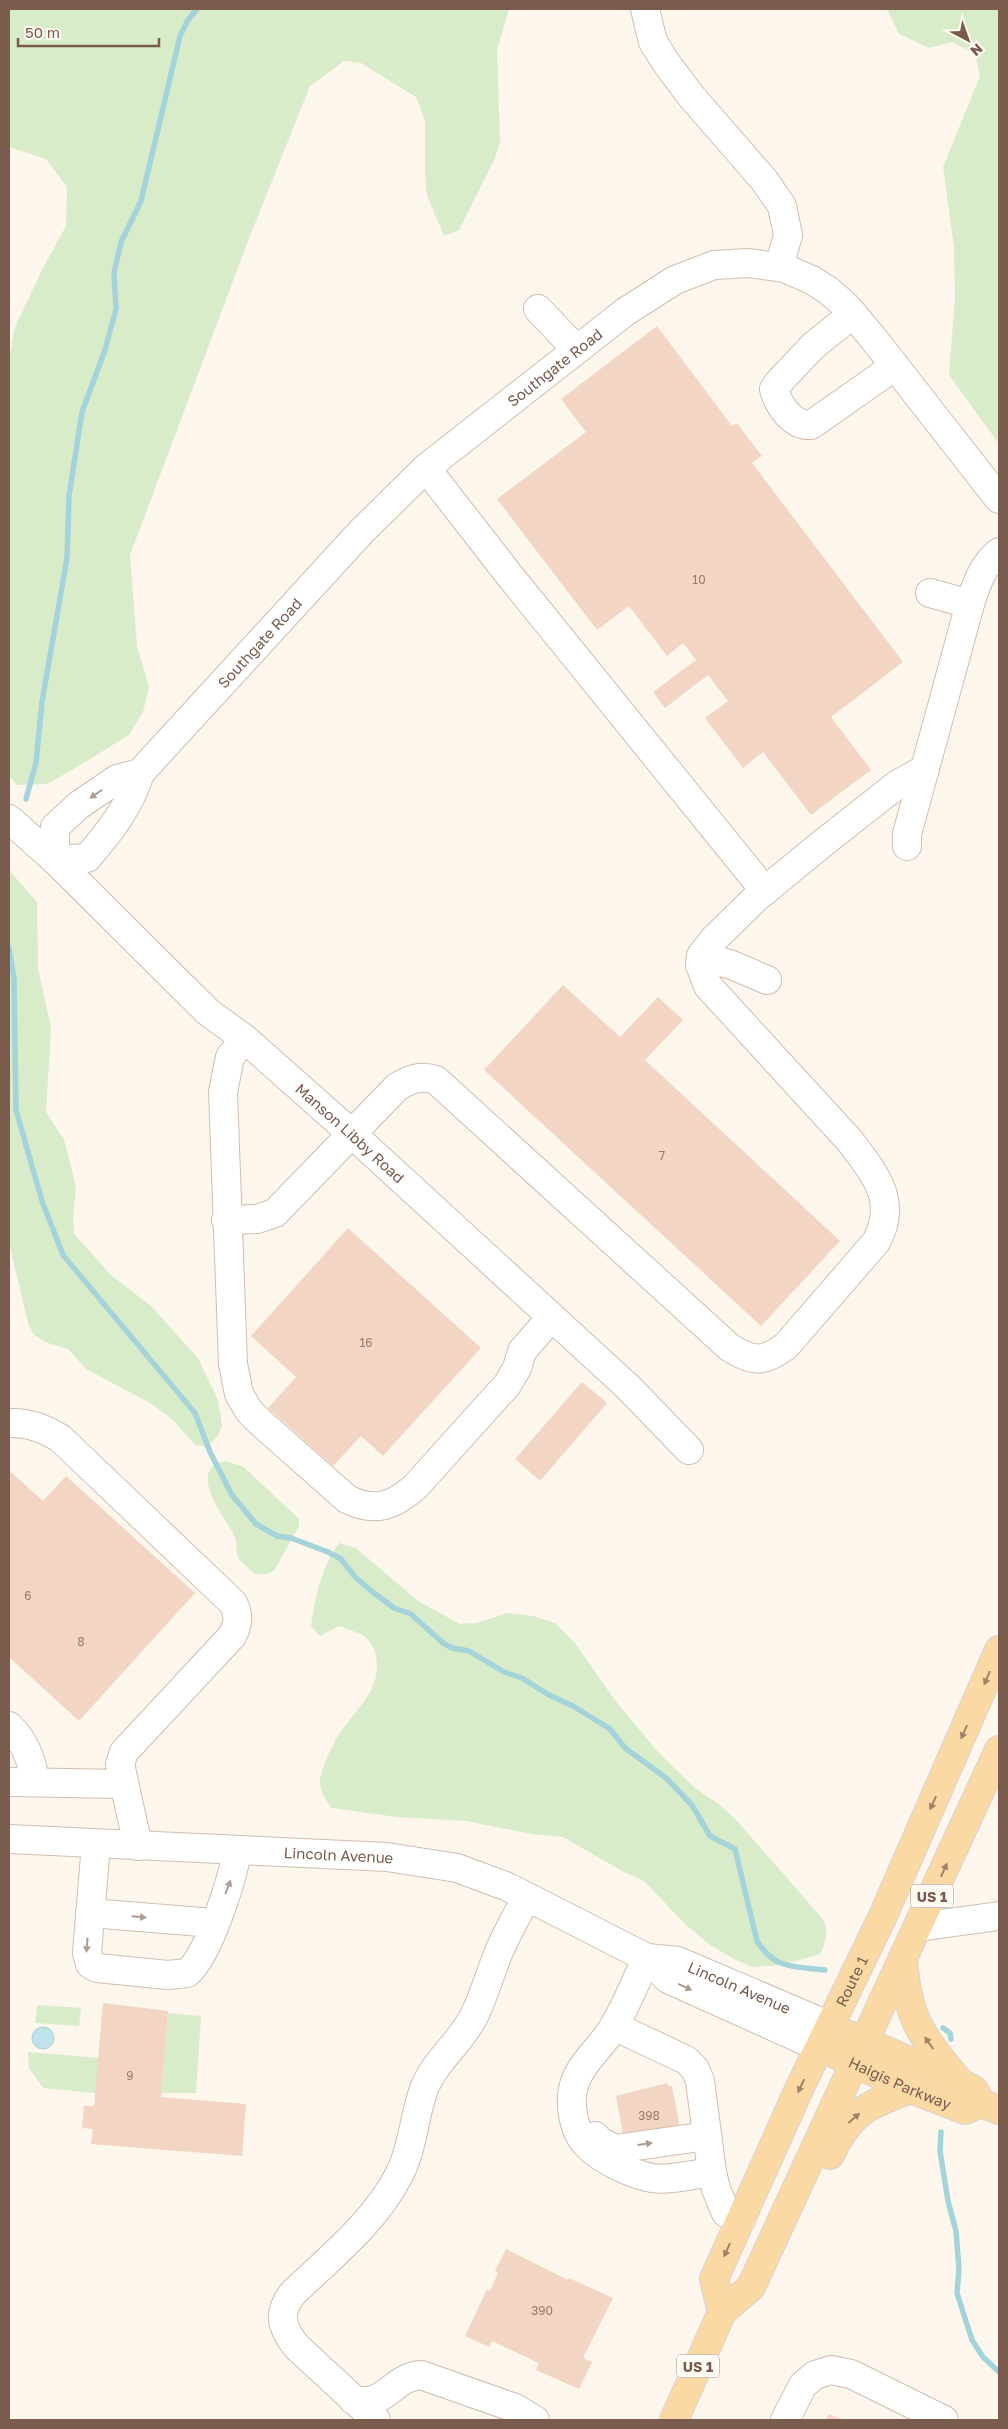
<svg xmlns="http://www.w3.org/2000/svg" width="1008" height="2429" font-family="'Golos Text',sans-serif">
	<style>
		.green { fill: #d8ecc9 }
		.water { fill: #bfe3e8; stroke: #a5d3da }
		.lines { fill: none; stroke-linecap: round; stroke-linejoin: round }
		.stream { stroke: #a5d3da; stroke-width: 5.5 }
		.building { fill: #f3d5c3 }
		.minor-casing { stroke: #d1beb0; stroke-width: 30 }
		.major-casing { stroke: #dad1cd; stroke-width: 30 }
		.minor { stroke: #fff; stroke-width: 28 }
		.major { stroke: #fbd9a5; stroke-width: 28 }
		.oneway { fill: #af9d94 }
		.oneway2 { fill: #a18267 }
		.labels { text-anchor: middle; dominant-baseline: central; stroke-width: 4; stroke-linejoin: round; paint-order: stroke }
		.number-label { font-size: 12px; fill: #987a6a }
		.shield { fill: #fffaf3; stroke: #a28b7f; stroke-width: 1 }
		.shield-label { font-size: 14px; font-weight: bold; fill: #7a5c4d }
		.street-label { font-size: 15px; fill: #7a5c4d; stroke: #fffaf3 }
	</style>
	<rect width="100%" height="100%" fill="#fdf6ec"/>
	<!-- green -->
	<path class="green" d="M9,9h500l-12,41 3,92 -5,16 -36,72 -15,6 -17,-40 -2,-22v-54l-9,-23 -55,-34 -17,-2 -34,25 -62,155 -118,314 7,91 12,41 -6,25 -14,23 -52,32 -30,17 -30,1 -8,-9v-417l6,-32 28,-59 23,-42 1,-39 -21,-28 -37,-12z
		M887,9h112v435l-50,-69 6,-78 -1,-50 -11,-80 37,-91 -5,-22 -23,-12 -23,6 -30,-14z
		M9,870l28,32 1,66 13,60 -5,84 18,28 6,22 6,26 -3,28 1,18 37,41 40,31 47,52 20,42 4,25 -4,11 -11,10 -12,-1 -22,-25 -21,-16 -66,-35 -18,-20 -20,-6 -14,-8 -6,-12 -19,-81z
		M226,1461l18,6 55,52v7l-25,45 -8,3h-11c-5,-5 -14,-11 -17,-17 -2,-6 -1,-14 -3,-20 -9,-19 -51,-68 -9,-76z
		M339,1543l17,5 62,53 42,23 17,-1 30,-10 26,3 22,7 20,20 39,56 44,53 37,36 25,17 17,16 84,96c9,12 5,24 -1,37l-38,11 -30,2 -18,-8 -24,-14 -24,-20 -42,-44 -20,-9 -61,-35 -31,-3 -66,-13 -69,-4 -66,-9c-5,-9 -12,-18 -11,-29 2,-11 9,-26 14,-36 16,-31 52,-52 41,-91 -2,-6 -8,-15 -14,-18 -7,-3 -15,-5 -22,-8l-19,10 -9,-10c5,-31 10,-58 28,-83z
		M37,2005l44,3 -2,18 -44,-3z
		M168,2013l33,3 -5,77h-35z
		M28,2052l71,6 -3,35 -53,-5 -14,-20z"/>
	<!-- water -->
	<path class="water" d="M32 2038a11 11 0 1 1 22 0a11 11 0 1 1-22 0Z"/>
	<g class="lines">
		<!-- stream -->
		<path class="stream" d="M26,799l10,-36 6,-61 25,-144 2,-62 13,-84 23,-62 11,-41 -2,-36 7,-31 20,-41 39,-165 8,-16 9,-11
			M9,948l5,30 2,132 26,91 21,54 132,158 15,39 22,43 24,29 21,12 14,2 37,14 13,7 14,18 19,16 20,15 17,6 32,29 9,5 17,3 35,21 18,6 27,17 24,11 37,23 15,19 41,30 26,27 18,31 25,13 22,92c18,29 37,25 68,29
			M943,2028l7,5 1,6
			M941,2132l-1,19 8,50 8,30 3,38 -2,24 15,47 11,17 16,15"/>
	</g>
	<!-- building -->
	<path class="building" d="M657,326l75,100 5,-3 25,33 -10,7 151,199 -72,55 40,53 -60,45 -48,-63 -20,16 -38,-50 23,-17 -20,-26 -43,33 -12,-16 43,-32 -13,-17 -16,13 -38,-50 -32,24 -100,-131 89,-67 -25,-33z
		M563,985l57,52 38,-40 25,23 -38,40 195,181 -79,85 -277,-256z
		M348,1228l133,120 -98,108 -22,-20 -28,30 -65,-58 28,-31 -45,-41z
		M582,1382l25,21 -67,78 -25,-22z
		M11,1472l32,29 23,-25 129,117 -116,128 -70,-64v-182z
		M103,2003l65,8 -7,86 85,7 -4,52 -151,-12 2,-15 -11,-1 2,-22h10z
		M667,2083l1,3h4l9,47 -56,11 -9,-48z
		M506,2249l62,31 1,-2 44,20 -30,60 9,4 -13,27 -43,-19 3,-7 -47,-22 -3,6 -24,-11 22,-47 3,2 8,-18 -3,-2z
		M829,2414l14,6h-17z"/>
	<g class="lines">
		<!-- minor casing -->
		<g class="minor-casing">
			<g id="minor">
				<path d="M645,9l8,33 14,22 24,32 73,84 18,26 6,29 -9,32"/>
				<path d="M538,309l38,40"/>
				<path d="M853,314l-40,32 -34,36 -5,7c4,16 18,37 37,36l84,-59"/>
				<path d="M426,468l84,108 255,315"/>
				<path d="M930,593l40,11"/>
				<path id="s1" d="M140,773l-23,6 -38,26 -24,22v33l32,-2c22,-25 43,-52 53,-85l221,-241 65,-64 199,-156 50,-32 39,-15 34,-2 36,5 28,12 17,11 17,15 27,32 126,161"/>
				<path id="s2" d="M9,819l46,41 153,152 37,27 106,94 277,254 61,63"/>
				<path d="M907,846v-12l63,-230c7,-21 12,-38 29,-52"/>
				<path d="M701,956l31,9 35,15"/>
				<path d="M245,1039l-15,18 -7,35 10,272 6,30 10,17 11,11 87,77c28,14 46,7 68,-12l92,-102 10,-17 5,-17 29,-33"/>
				<path d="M226,1220l31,-1 18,-6 122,-126c13,-8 24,-12 39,-7l293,267c23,15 34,16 57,-1l90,-104c23,-41 -2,-69 -26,-101l-142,-155 -8,-21 1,-9 13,-17 42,-41 67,-55 75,-59 27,-15"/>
				<path d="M9,1423c19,-1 35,5 51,15l173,165c6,12 6,21 -1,33l-108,116 -4,12 18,82"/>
				<path d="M9,1726c16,16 22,32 26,55"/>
				<path d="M9,1782l114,2"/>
				<path id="s3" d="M9,1839l378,18 70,11 51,19 139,71 21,21 151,68"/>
				<path d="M96,1844l-9,109 3,11 7,4 71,7 19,-2c21,-16 46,-95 50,-123"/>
				<path d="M90,1913l124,10"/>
				<path d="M918,1927l81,-11"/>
				<path id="s4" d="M647,1958l31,3 152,65"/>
				<path d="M614,2026l72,34 9,9 5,12 12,91c-18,2 -42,9 -60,6 -20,-4 -49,-17 -64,-32 -15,-14 -20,-45 -13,-64 8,-22 28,-36 39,-56 13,-22 22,-46 33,-68"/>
				<path d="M595,2136l6,6 14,7 92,-13"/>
				<path d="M712,2172l4,17 10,24 15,7"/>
				<path d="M353,2400c33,8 39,-23 68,-25l94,33 20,12"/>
				<path d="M376,2420l-80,-74c-15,-19 -19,-34 -2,-54 38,-36 82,-71 106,-119 13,-26 14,-57 24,-84 11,-29 38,-47 51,-75 9,-19 15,-40 23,-60 8,-20 19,-39 29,-57"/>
				<path d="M785,2420l18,-35 12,-10 16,-5 20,4 93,46"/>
			</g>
		</g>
		<!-- major casing -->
		<g class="major-casing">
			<g id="major">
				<path d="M903,1960c5,59 17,74 54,119"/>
				<path d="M849,2035l110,47 15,8 7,13 18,7"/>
				<path id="s5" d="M837,2055l74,34 54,21 16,-7"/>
				<path d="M830,2155c19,-42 38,-51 81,-66"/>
				<path id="s6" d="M722,2312l-8,-33 86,-192 82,-169 117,-268"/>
				<path d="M674,2420l48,-108 29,-25 248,-537"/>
			</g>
		</g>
		<!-- minor -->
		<use href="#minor" class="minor"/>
		<!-- major -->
		<use href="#major" class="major"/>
	</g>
	<!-- one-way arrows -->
	<defs><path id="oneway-solid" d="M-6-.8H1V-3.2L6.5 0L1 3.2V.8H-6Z" transform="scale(1.25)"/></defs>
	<g class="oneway">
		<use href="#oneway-solid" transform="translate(96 794) rotate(145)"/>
		<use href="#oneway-solid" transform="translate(228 1887) rotate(-69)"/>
		<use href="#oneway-solid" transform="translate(139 1917) rotate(5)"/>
		<use href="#oneway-solid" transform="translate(87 1945) rotate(94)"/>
		<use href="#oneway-solid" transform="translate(685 1987) rotate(25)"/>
		<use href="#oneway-solid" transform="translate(645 2144) rotate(-8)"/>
	</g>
	<g class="oneway2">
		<use href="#oneway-solid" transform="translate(987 1678) rotate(113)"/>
		<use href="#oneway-solid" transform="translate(964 1732) rotate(114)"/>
		<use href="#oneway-solid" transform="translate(933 1803) rotate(114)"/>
		<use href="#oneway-solid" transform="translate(944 1870) rotate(-66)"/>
		<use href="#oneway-solid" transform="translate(929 2043) rotate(-125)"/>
		<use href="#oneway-solid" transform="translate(801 2086) rotate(115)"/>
		<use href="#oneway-solid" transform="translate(854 2118) rotate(-41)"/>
		<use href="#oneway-solid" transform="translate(727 2250) rotate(114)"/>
	</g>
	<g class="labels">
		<!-- number labels -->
		<g class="number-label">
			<text x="699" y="579">10</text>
			<text x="662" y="1155">7</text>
			<text x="366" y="1342">16</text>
			<text x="28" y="1595">6</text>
			<text x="81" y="1641">8</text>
			<text x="130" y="2075">9</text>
			<text x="649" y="2115">398</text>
			<text x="542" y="2310">390</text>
		</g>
		<!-- shield labels -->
		<g class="shield">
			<rect x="911" y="1884.5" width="42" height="23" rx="4"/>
			<rect x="677" y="2354.5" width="42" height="23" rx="4"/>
		</g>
		<g class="shield-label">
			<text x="932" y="1896">US 1</text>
			<text x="698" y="2366">US 1</text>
		</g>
		<!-- street labels -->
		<g class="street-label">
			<text stroke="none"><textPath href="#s1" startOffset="850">Southgate Road</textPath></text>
			<text stroke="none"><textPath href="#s1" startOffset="445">Southgate Road</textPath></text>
			<text stroke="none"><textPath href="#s2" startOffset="464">Manson Libby Road</textPath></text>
			<text stroke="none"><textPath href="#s3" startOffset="330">Lincoln Avenue</textPath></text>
			<text stroke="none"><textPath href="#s6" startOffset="362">Route 1</textPath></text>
			<text stroke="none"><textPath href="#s4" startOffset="98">Lincoln Avenue</textPath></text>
			<text stroke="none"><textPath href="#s5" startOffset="69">Haigis Parkway</textPath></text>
		</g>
	</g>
	<!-- border -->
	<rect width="1008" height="2429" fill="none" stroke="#7a5c4d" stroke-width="20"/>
	<!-- north arrow -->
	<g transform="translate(968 40) rotate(139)" stroke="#fffaf3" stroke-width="4" paint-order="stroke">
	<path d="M0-4L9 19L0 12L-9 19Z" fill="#7a5c4d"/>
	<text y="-8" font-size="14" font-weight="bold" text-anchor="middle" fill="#7a5c4d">N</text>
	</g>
	<!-- scale -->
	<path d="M18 38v8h141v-8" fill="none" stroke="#7a5c4d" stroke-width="2.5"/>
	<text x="25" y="38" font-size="15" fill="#7a5c4d" stroke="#fffaf3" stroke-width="4" paint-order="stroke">50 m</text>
</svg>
